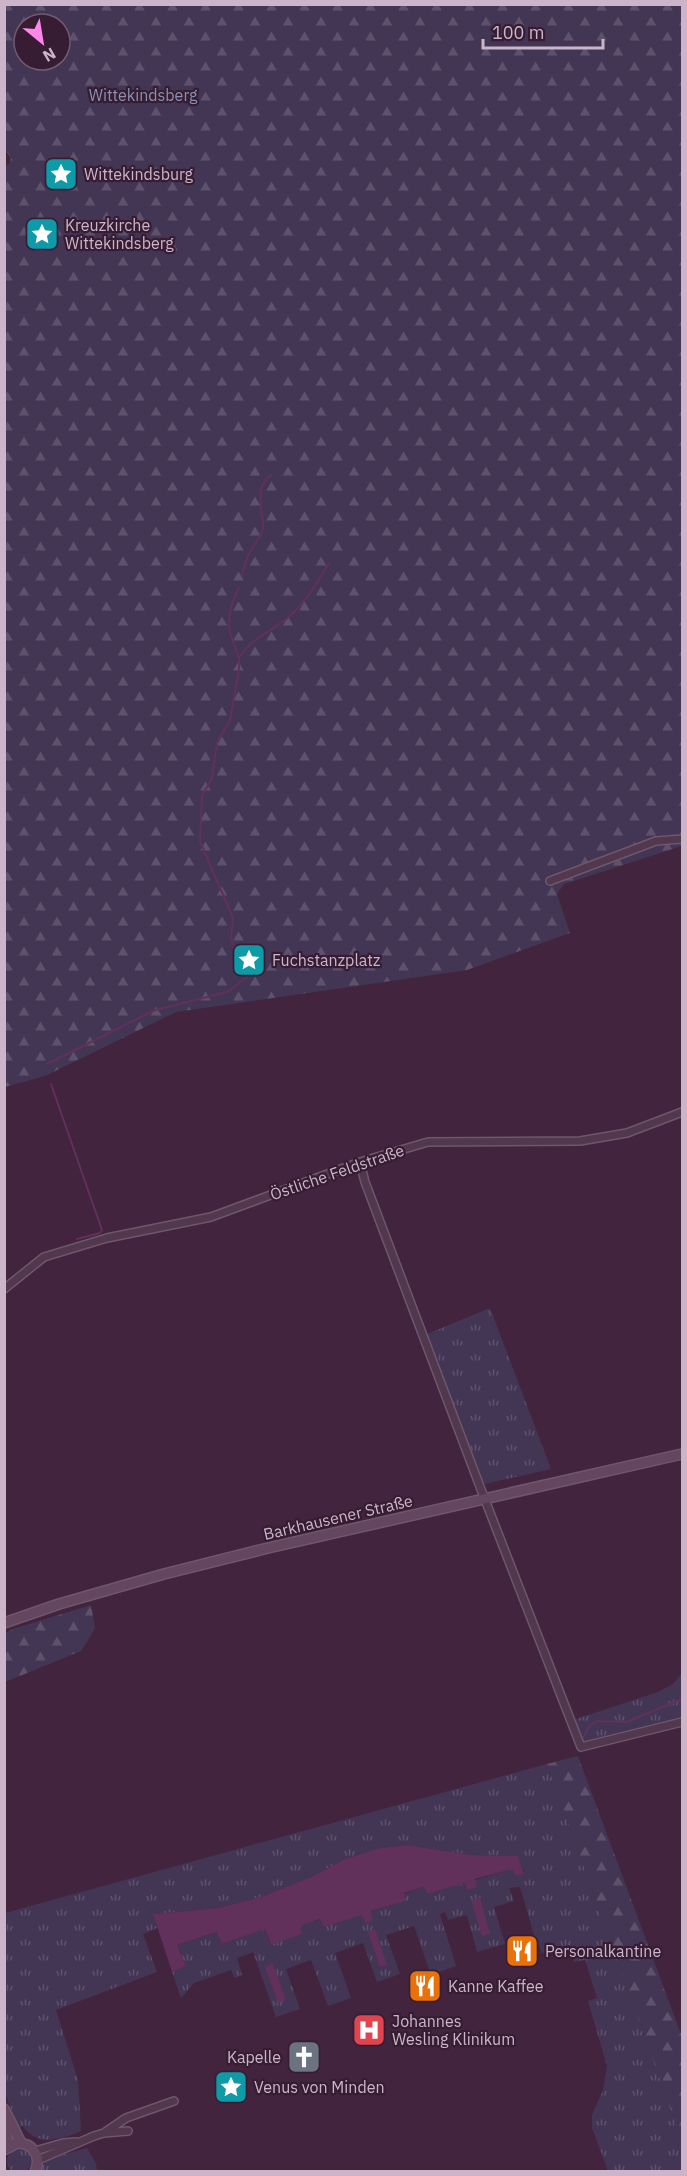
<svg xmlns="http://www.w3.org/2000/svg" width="687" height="2176" font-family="'IBM Plex Sans',sans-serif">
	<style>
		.grass { fill: url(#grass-tufts) }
		.forest { fill: url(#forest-firs); fill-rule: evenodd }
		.water { fill: #61305b }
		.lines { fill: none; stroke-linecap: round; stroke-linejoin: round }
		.stream { stroke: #61305b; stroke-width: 2 }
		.street-casing { stroke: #6f566b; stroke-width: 10 }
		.secondary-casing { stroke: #6f566b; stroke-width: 12 }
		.street { stroke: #52384e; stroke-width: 7 }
		.secondary { stroke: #654660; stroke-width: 9 }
		.labels { text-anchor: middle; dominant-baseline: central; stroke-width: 4.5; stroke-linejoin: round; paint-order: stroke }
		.park-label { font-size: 16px; fill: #8891b2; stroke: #371d33 }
		.poi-label { font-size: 16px; fill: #ccb5c8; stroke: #371d33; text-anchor: start }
		.street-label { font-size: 16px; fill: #ccb5c8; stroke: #371d33 }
	</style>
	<defs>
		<pattern id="grass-tufts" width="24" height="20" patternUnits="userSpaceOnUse" patternTransform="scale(1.5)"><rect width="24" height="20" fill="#433655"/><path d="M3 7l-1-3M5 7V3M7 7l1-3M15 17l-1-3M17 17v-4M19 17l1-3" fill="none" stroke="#5d516c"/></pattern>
		<pattern id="forest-firs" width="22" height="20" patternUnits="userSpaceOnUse" patternTransform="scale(1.5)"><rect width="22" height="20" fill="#433655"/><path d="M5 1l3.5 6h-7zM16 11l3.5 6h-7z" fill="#5d516c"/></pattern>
	</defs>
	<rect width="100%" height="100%" fill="#42243e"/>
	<!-- grass -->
	<path class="grass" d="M490,1308l61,161 -67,15 -57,-150z
		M682,1673v44l-96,26 -5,-3 -8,-20 85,-28 15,-8z
		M547,1764l135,376v31h-74l-16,-43v-13l11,-25 4,-24 -19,-65 9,-3 -12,-38 -11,2 -5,-17 -27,8 -3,-8h-2l-17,-58 -11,1 5,13 -20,6 11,37 -28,8 -10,-37 -19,5 -3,-8 -5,2 16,52 -25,9 -17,-49 -28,9 14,39 -23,8 -14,-39 -28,10 16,45 -23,8 -17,-46 -25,9 14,40 -24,8 -23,-65 -16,6 5,17 -7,3 -4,-8 -37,13 -13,15 -9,-26 14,-6 -9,-21 41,-13 4,12 43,-15 5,15 32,-11 -3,-7 22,-7 3,8 38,-13 3,8 5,-11 35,-10 -1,-7 20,-7 3,7 38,-11 2,7 8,-10 38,-11 11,4 -6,-17 -46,-1 -64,-10 -29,3 -34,11 -32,17 -52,21 -43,11 -64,6 3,14 -14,6 14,38 -101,38 22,70 3,51c-21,9 -44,16 -58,-5l-5,2 -13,-35v-180z
		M87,2148l9,16 1,7 -58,1 8,-13z
		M7 2161a12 12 0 1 1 24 0a12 12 0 1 1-24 0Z"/>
	<!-- forest -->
	<path class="forest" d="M5,5h677v841l-118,38 -7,10 13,39 -103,37 -291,42 -131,64 -40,11 -1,-921 5,-2 2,-6 -7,-10zM24,24h36v36h-36z
		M91,1605l4,23 -14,23 -76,31v-49l8,-4z
		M578,1756l104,281v104l-135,-377z"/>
	<!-- water -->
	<path class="water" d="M408,1845l64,10 46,1 6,18 -8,2 -3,-7 -38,10 2,8 -10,3 -2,-7 -38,11 -3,-7 -20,6 2,8 -36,10 3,9 -8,3 -3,-8 -38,12 -4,-8 -20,7 2,8 -31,11 -6,-16 -43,15 -5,-12 -40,13 9,21 -14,6 -19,-58 65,-6 43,-11 52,-21 32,-17 34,-11z
		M480,1897l10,37 -8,2 -11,-36z
		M375,1929l12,36 -7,2 -12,-35z
		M273,1964l13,36 -8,3 -13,-36z"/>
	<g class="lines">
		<!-- stream -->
		<path class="stream" d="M242,575c2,-8 4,-16 8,-23 4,-8 12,-14 13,-25 0,-17 -10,-42 9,-52
			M239,658c13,-20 33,-27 51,-42 17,-15 27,-34 39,-53
			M235,950l-4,-11 2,-21 -33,-77 2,-45 10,-18 5,-35 13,-23 9,-50v-12l-9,-25 -1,-12 2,-15 8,-18
			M47,1064l108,-54 72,-18 20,-15 -13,-14
			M51,1084l51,146 -2,3 -23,6
			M583,1738l7,-13 7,-4 30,1 55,-23"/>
		<!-- street casing -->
		<g class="street-casing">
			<path id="street" d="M550,881l106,-40 26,-2
				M360,1162l5,20 117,310 99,255 101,-25
				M4,1289l40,-32 63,-19 104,-21 149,-55 68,-20 152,-1 47,-8 55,-21
				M104,2133l22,-15 48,-17
				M35,2151l28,-8 13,-1
				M38,2160l56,-24 10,-3 24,-2"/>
		</g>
		<!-- secondary casing -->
		<g class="secondary-casing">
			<path id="secondary" d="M4,1623l55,-19 105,-30 104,-26 414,-94
				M4,2109l17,34
				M4,2125l5,21
				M4,2150l13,-7c16,0 25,13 18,29"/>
		</g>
		<!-- street -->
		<use href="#street" class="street"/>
		<!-- secondary -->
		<use href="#secondary" class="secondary"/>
	</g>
	<!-- icons -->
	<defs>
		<g id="sight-square" transform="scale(1.725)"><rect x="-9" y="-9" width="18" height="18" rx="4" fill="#0f9aa8" stroke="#371d33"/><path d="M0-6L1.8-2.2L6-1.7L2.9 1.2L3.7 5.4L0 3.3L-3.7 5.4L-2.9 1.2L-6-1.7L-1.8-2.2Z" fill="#fff"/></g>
		<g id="restaurant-square" transform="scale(1.725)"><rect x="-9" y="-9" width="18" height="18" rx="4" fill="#e8710a" stroke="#371d33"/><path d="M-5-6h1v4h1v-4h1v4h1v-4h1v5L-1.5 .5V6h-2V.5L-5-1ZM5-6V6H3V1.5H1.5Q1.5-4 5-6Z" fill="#fff"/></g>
		<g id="hospital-square" transform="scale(1.725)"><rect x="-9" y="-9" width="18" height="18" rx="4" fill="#e0444e" stroke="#371d33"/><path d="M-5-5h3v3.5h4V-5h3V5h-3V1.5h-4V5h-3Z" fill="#fff"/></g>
		<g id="church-square" transform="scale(1.725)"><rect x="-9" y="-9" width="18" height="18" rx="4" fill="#6b7280" stroke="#371d33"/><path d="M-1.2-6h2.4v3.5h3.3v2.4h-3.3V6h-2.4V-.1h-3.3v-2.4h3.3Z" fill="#fff"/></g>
	</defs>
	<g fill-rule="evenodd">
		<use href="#sight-square" x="61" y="174"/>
		<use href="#sight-square" x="42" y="234"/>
		<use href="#sight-square" x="249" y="960"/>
		<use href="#restaurant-square" x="522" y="1951"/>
		<use href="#restaurant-square" x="425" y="1986"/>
		<use href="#hospital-square" x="369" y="2030"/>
		<use href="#church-square" x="304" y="2057"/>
		<use href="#sight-square" x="231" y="2087"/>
	</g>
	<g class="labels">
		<!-- park labels -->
		<g class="park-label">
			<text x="143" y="95">Wittekindsberg</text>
		</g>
		<!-- poi labels -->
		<g class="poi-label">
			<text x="84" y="174">Wittekindsburg</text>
			<text x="65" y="225">Kreuzkirche<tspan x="65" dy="18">Wittekindsberg</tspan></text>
			<text x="272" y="960">Fuchstanzplatz</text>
			<text x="545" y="1951">Personalkantine</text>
			<text x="448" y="1986">Kanne Kaffee</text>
			<text x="392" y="2021">Johannes<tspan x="392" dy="18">Wesling Klinikum</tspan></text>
			<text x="281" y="2057" text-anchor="end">Kapelle</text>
			<text x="254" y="2087">Venus von Minden</text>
		</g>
		<!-- street labels -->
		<g class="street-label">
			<text transform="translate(337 1172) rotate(-19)">Östliche Feldstraße</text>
			<text transform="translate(338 1517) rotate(-13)">Barkhausener Straße</text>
		</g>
	</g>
	<!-- border -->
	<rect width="687" height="2176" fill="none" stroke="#ccb5c8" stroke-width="12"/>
	<!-- north arrow -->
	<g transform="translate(42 42) rotate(150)"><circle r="28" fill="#371d33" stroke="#735a6f" stroke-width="1.5"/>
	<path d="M0-4.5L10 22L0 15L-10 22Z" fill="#ff87eb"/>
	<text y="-9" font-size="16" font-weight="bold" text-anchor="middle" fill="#ccb5c8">N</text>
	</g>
	<!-- scale -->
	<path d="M483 39v9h120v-9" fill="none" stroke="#ccb5c8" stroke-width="3"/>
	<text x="492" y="39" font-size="18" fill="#ccb5c8" stroke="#371d33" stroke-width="4.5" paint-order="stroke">100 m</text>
</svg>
